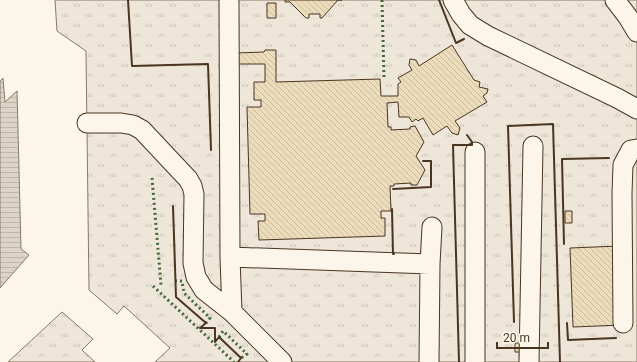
<svg xmlns="http://www.w3.org/2000/svg" width="637" height="362" font-family="Roboto,sans-serif">
	<style>
		.grass { fill: url(#grass-tufts); stroke: #887966 }
		.water { fill: url(#water-rules); stroke: #887966 }
		.building { fill: url(#building-back-hatch); stroke: #4a3520 }
		.lines { fill: none; stroke-linecap: round; stroke-linejoin: round }
		.minor-casing { stroke: #4a3520; stroke-width: 21 }
		.minor { stroke: #fbf6e9; stroke-width: 19 }
		.hedge { stroke: #436837; stroke-width: 3; stroke-dasharray: 2 3; stroke-linecap: butt }
		.wall { stroke: #4a3520; stroke-width: 2 }
	</style>
	<defs>
		<pattern id="grass-tufts" width="24" height="20" patternUnits="userSpaceOnUse"><rect width="24" height="20" fill="#ede6d9"/><path d="M3 7l-1-3M5 7V3M7 7l1-3M15 17l-1-3M17 17v-4M19 17l1-3" fill="none" stroke="#cdc6ba"/></pattern>
		<pattern id="water-rules" width="6" height="5" patternUnits="userSpaceOnUse"><rect width="6" height="5" fill="#dcd4c6"/><path d="M0 2.5h6" fill="none" stroke="#beb7aa"/></pattern>
		<pattern id="building-back-hatch" width="6" height="6" patternUnits="userSpaceOnUse"><rect width="6" height="6" fill="#ecdcbc"/><path d="M-1 5l2 2M0 0l6 6M5-1l2 2" fill="none" stroke="#ccbda1"/></pattern>
	</defs>
	<rect width="100%" height="100%" fill="#fbf6e9"/>
	<!-- grass -->
	<path class="grass" d="M55,0h582v362h-482l15,-14 -46,-42 -7,8 -28,-24 -3,-239 -29,-20z
		M62,312l31,27 -11,11 13,12h-87z"/>
	<!-- water -->
	<path class="water" d="M3,78l2,24 12,-11 4,158 8,6 -29,33v-207z"/>
	<!-- building -->
	<path class="building" d="M285,0h57h-4l-16,18h-2v-4h-11v4h-3l-16,-16h-5z
		M267,3h9v15h-9z
		M452,45l22,35 6,2 -1,5 9,2 -1,4 -4,3 4,6 -32,19 5,7 -2,7 -6,-2 -5,-7 -14,9 -10,-17 -5,3 -2,-2 -4,3 -3,-5h-10l-1,-15 -11,1 1,24h3v3l19,-1v-2l5,-1 9,16 -8,14 9,14 -8,15h-6v-2l-17,1v2h-4l1,25h-10v7h4v18l-126,4 -1,-19h7v-7h-15l-3,-107h14v-7h-7v-18h11v-18h-29v-11l28,-1 1,-2h11v32l104,-3 1,17h17v-12l3,-2 -3,-4 14,-8 -3,-5 1,-6 6,1 3,6z
		M565,211h7v12h-7z
		M619,246l3,79 -49,2 -3,-79z
		M515,343h13v9h-13z"/>
	<g class="lines">
		<!-- minor casing -->
		<g class="minor-casing">
			<path id="minor" d="M453,0l8,14 9,11 18,11 129,62 20,11
				M615,0l13,17 9,15
				M229,2l1,255 2,55 50,50
				M87,123h34l12,2 9,5 46,49 4,7 2,8 -1,69 3,14 8,13 28,22
				M475,152v210
				M230,257l200,7
				M623,323l-1,-130 1,-28 8,-15 6,-1
				M429,362l1,-98 2,-37
				M529,362l4,-216"/>
		</g>
		<!-- minor -->
		<use href="#minor" class="minor"/>
		<!-- hedge -->
		<path class="hedge" d="M382,0l2,78
			M152,178l9,107
			M175,281h7l2,12 26,25 -4,5
			M153,286l81,76
			M219,337l4,-6 24,23 -6,4"/>
		<!-- wall -->
		<path class="wall" d="M128,0l4,66 76,-2 3,86
			M439,0l17,43 8,-4
			M393,189l38,-2v-26h-8
			M173,206l3,91 30,26 -6,5h15v14l4,-5 22,21 -3,4
			M392,209l1,45h1
			M564,244l-2,-85 47,-1
			M514,322l-6,-196 45,-2 7,238
			M567,323l1,17 48,-2
			M459,362l-6,-217h19v-3l-5,-7"/>
	</g>
	<!-- scale -->
	<path d="M497 342v6h51v-6" fill="none" stroke="#4a3520" stroke-width="2"/>
	<text x="503" y="342" font-size="12" fill="#4a3520" stroke="#fbf6e9" stroke-width="3" paint-order="stroke">20 m</text>
</svg>
